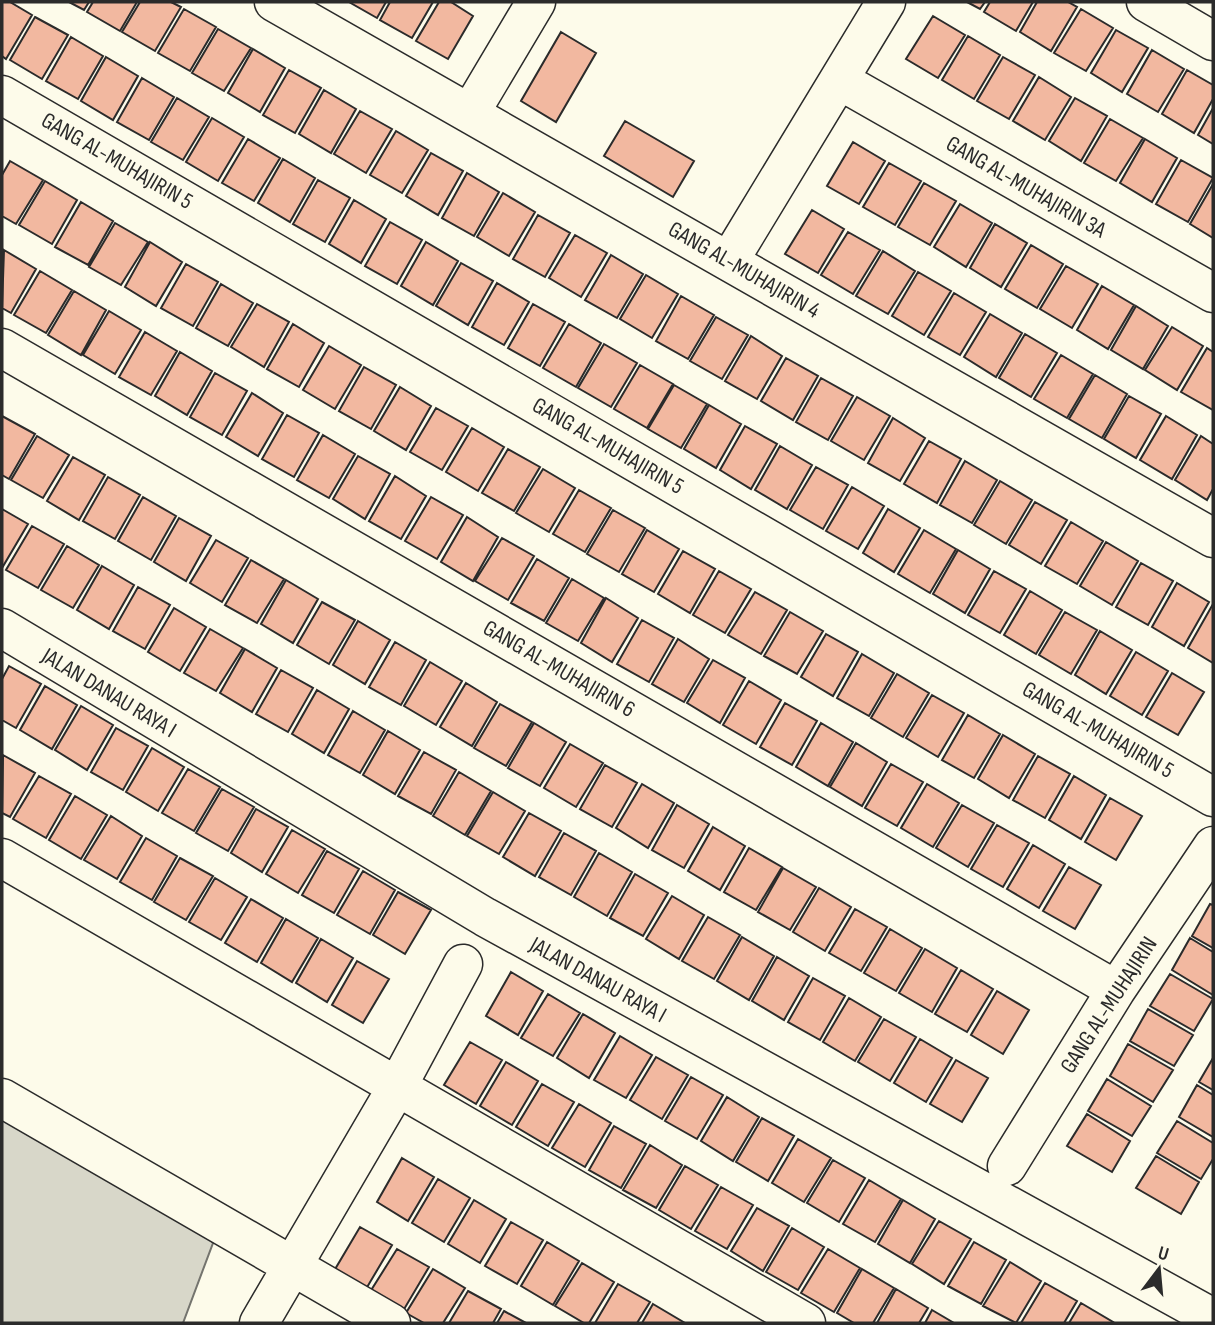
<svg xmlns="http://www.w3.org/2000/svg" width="1215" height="1325" font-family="'Sofia Sans Condensed',sans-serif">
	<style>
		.water { fill: #d8d7c9; stroke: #74746e; stroke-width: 2 }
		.building { fill: #f2b8a0; stroke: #2b2b2b; stroke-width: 2 }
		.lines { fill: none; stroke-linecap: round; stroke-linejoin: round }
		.minor-casing { stroke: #2b2b2b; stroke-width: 41 }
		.minor { stroke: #fdfbea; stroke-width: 38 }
		.labels { text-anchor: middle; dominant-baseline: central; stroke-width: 5; stroke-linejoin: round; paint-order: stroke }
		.street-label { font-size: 23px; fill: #2b2b2b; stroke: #fdfbea }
	</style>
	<rect width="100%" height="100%" fill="#fdfbea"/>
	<!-- water -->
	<path class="water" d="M2,1079l177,109 34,55 -30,80h-181z"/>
	<!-- building -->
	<path class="building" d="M2,2h8l22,13 -26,44 -4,-3z
		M69,2h20l-5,8z
		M93,2h44l-17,29 -33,-19z
		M140,2h31l10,5 -26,44 -33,-19z
		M349,2h37l-9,16z
		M390,2h43l-21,36 -32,-18z
		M439,2h12l22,14 -25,43 -32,-18z
		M967,2h18l-5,7z
		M990,2h43l-17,29 -32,-19z
		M1037,2h31l9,5 -26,44 -31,-19z
		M184,9l32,18 -26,44 -32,-18z
		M1081,9l32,19 -27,43 -32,-18z
		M933,16l32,19 -27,43 -32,-19z
		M35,17l33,18 -26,44 -32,-19z
		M218,29l33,19 -27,43 -32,-18z
		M1116,30l32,18 -26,44 -31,-19z
		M561,32l35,21 -40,69 -35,-21z
		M968,36l32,19 -26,44 -32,-19z
		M71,37l32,19 -25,43 -32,-18z
		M253,49l32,19 -25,44 -32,-19z
		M1152,50l32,19 -26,43 -31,-18z
		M106,57l32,19 -25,44 -32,-19z
		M1003,57l32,18 -26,44 -32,-18z
		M289,70l32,18 -26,45 -32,-18z
		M1187,70l26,15v14l-19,34 -32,-19z
		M1039,77l32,20 -26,43 -32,-19z
		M142,78l32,19 -25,43 -32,-18z
		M324,90l32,19 -25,44 -32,-19z
		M177,98l32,19 -26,43 -32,-18z
		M1075,98l32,18 -26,45 -32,-20z
		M1213,108v36l-15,-9z
		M360,111l32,18 -26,44 -32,-19z
		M212,118l32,19 -26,44 -32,-19z
		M1110,119l33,19 -27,43 -32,-18z
		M625,121l69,40 -21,36 -69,-41z
		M396,131l32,19 -26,43 -32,-18z
		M248,139l32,19 -26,43 -32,-18z
		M1145,139l32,19 -25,44 -32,-19z
		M853,142l32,19 -26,43 -32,-18z
		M431,153l32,18 -25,44 -32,-19z
		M283,159l32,19 -25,44 -32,-19z
		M1181,160l32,18 -25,44 -32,-18z
		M10,161l33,19 -27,44 -14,-8v-41z
		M889,163l32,18 -26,44 -32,-18z
		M467,173l32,19 -25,44 -32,-18z
		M318,180l32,18 -25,44 -32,-18z
		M45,181l32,19 -25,44 -33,-19z
		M924,183l32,18 -26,44 -32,-18z
		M1213,184v54l-23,-14z
		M503,193l32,19 -26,44 -32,-19z
		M354,200l32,19 -25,44 -32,-19z
		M81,202l32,19 -25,44 -33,-18z
		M960,204l32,19 -26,44 -32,-20z
		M812,210l32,19 -26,44 -33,-19z
		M538,215l32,18 -25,44 -32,-18z
		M390,222l32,18 -25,44 -32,-18z
		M115,223l33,19 -27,43 -32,-18z
		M995,224l32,19 -26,44 -31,-19z
		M848,232l32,18 -27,44 -32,-19z
		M575,235l32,18 -26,44 -32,-19z
		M150,242l32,20 -26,44 -31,-19z
		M426,242l32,19 -25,44 -32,-19z
		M1031,245l32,19 -26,44 -32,-19z
		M4,250l32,19 -25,44 -9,-5z
		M883,251l32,20 -27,43 -32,-18z
		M611,255l32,19 -26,44 -32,-18z
		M461,263l32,18 -25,44 -32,-19z
		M186,264l32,18 -25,44 -32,-18z
		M1066,266l32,18 -26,44 -32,-19z
		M40,271l32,19 -26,43 -32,-18z
		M918,272l33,19 -27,44 -32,-19z
		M646,275l32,19 -26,44 -32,-19z
		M497,283l32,19 -25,43 -32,-18z
		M221,284l32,19 -25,43 -32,-18z
		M1102,286l32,19 -26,44 -31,-19z
		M74,291l32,19 -25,45 -33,-20z
		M954,293l32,19 -26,43 -32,-18z
		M681,296l33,19 -26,44 -32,-18z
		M257,304l32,18 -25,45 -33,-20z
		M533,304l32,18 -25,44 -32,-18z
		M1136,306l32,20 -25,43 -32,-19z
		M109,311l32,19 -26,44 -32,-19z
		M990,314l32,19 -26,44 -32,-20z
		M716,317l32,18 -26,44 -32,-18z
		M293,324l31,19 -25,44 -32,-18z
		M569,324l32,19 -25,44 -33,-19z
		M1172,327l31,19 -26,44 -32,-20z
		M145,332l32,19 -26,44 -32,-18z
		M1025,334l32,19 -26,44 -32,-19z
		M751,336l31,20 -25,43 -32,-18z
		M604,344l33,19 -26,44 -33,-19z
		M329,346l32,19 -26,44 -32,-19z
		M1207,348l6,4v58l-32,-18z
		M180,352l32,19 -25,44 -32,-19z
		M1061,355l32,19 -26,44 -33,-19z
		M786,358l32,18 -25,44 -32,-19z
		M640,365l33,19 -26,44 -33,-19z
		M364,367l32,18 -25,44 -32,-18z
		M215,373l32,18 -25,44 -32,-18z
		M1095,375l32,19 -25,44 -33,-19z
		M821,378l32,18 -25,44 -32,-18z
		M674,385l33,19 -26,44 -33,-19z
		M400,387l31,19 -25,44 -32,-19z
		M252,393l31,20 -25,43 -32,-19z
		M1129,396l32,18 -25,44 -32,-19z
		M857,397l33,19 -26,44 -33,-19z
		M709,405l32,19 -25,44 -32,-19z
		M436,408l32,18 -26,44 -32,-18z
		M287,415l32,18 -25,44 -32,-18z
		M2,416l33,18 -26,45 -7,-4z
		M1166,416l31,19 -25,44 -32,-19z
		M893,418l32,20 -25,43 -32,-18z
		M745,426l32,18 -26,45 -31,-19z
		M472,428l32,19 -26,44 -32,-19z
		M323,435l32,19 -26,44 -32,-18z
		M37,436l32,19 -26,43 -32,-18z
		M1201,436l12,8v45l-6,11 -32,-20z
		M929,441l32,18 -24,44 -33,-19z
		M780,446l32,19 -25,44 -32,-19z
		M508,449l32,18 -26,44 -32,-18z
		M358,456l32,18 -25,45 -32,-20z
		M73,457l32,18 -26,45 -32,-19z
		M965,461l32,19 -25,43 -32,-18z
		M816,467l32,18 -25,44 -33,-19z
		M543,469l32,19 -26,44 -33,-19z
		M395,476l31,20 -25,43 -32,-18z
		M108,477l32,18 -25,44 -32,-18z
		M1000,481l32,19 -26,44 -32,-19z
		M852,487l32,19 -26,43 -32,-18z
		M579,490l32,18 -26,44 -32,-18z
		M143,497l33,19 -25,44 -33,-19z
		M431,497l32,18 -26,44 -32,-18z
		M1035,502l32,18 -26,44 -32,-19z
		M2,509l26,15 -26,44z
		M888,509l32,19 -26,44 -31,-19z
		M613,510l32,18 -26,44 -32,-18z
		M467,517l31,20 -25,44 -32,-19z
		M179,518l32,18 -25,45 -32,-19z
		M1071,522l32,19 -26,43 -32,-18z
		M32,526l32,18 -26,44 -32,-18z
		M647,530l32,19 -25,43 -32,-18z
		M924,530l32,19 -26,44 -32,-19z
		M502,538l32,18 -26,44 -33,-19z
		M216,540l32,18 -26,44 -32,-19z
		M1106,542l32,19 -26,44 -32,-19z
		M67,546l32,19 -26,43 -32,-18z
		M958,550l32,19 -25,44 -32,-19z
		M683,551l32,18 -25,44 -32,-19z
		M537,559l32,19 -25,43 -33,-18z
		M251,560l33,19 -27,44 -32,-18z
		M1141,563l32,18 -25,44 -32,-18z
		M102,566l32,19 -25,44 -32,-19z
		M719,571l32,18 -26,44 -32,-18z
		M994,571l32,18 -26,44 -32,-18z
		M572,579l32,19 -26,43 -32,-18z
		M286,580l32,19 -25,44 -32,-19z
		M1177,583l32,19 -25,44 -32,-19z
		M138,587l32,18 -25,44 -32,-18z
		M1030,591l32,19 -26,44 -32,-19z
		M755,592l32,18 -26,44 -33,-19z
		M606,598l32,20 -26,44 -31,-19z
		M322,602l33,18 -26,44 -32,-19z
		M1213,604v59l-25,-15z
		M174,608l32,19 -26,44 -32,-19z
		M790,612l33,19 -26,43 -33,-18z
		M1065,612l32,18 -26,44 -32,-19z
		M642,620l32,18 -25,44 -32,-18z
		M358,621l32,19 -25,44 -32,-19z
		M210,629l33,19 -27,43 -32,-18z
		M1100,631l32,19 -26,44 -31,-19z
		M826,634l32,18 -25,44 -32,-19z
		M678,639l31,20 -25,43 -32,-18z
		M395,642l31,18 -25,45 -32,-18z
		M245,649l32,19 -25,44 -32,-19z
		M1136,652l32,19 -26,44 -32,-19z
		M862,654l32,19 -25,43 -32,-18z
		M713,660l32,18 -25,45 -33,-20z
		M430,662l32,19 -26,44 -32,-19z
		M9,666l32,18 -25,44 -14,-8v-41z
		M281,670l32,18 -25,44 -32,-18z
		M1172,673l32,19 -26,43 -32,-18z
		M897,674l32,19 -26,44 -32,-19z
		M749,681l32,19 -25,44 -33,-19z
		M466,683l31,19 -25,44 -32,-19z
		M45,686l32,19 -25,44 -32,-19z
		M317,690l32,19 -25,44 -32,-19z
		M932,695l32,18 -26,44 -32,-19z
		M785,703l32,18 -25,44 -32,-18z
		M500,704l32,18 -26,44 -32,-18z
		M81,706l32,19 -26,45 -32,-20z
		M353,711l32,19 -25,43 -32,-18z
		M968,715l32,19 -26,44 -32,-18z
		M534,723l32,19 -26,44 -32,-18z
		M821,723l32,19 -25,44 -32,-19z
		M116,728l32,18 -25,44 -32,-18z
		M388,731l32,19 -25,44 -32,-19z
		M1003,735l32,19 -26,44 -31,-19z
		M856,743l31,19 -25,44 -32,-19z
		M570,744l33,19 -27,44 -32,-19z
		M152,748l32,19 -26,44 -32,-19z
		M424,752l32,18 -25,44 -33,-18z
		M3,755l32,18 -25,44 -8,-4z
		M1038,756l32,18 -25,44 -32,-18z
		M891,764l32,18 -26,44 -32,-18z
		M605,765l32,18 -25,44 -32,-18z
		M188,769l32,18 -26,44 -32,-18z
		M459,772l32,19 -26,44 -32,-19z
		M39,776l32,18 -25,44 -33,-19z
		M1074,776l32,19 -25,44 -32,-19z
		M642,784l32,19 -26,45 -32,-20z
		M927,784l32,19 -26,44 -32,-19z
		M222,789l32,18 -26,44 -32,-18z
		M493,792l32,19 -26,43 -32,-18z
		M75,796l32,19 -26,44 -32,-19z
		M1110,798l32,18 -26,44 -31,-18z
		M677,805l32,19 -25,44 -32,-18z
		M962,805l32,18 -26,44 -32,-19z
		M256,809l32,18 -26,45 -31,-19z
		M529,813l32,18 -26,45 -32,-19z
		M111,816l31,20 -25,43 -33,-19z
		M997,825l32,18 -26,44 -32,-18z
		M713,827l32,19 -25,44 -32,-19z
		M292,830l33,19 -27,44 -32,-19z
		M564,833l32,18 -25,44 -32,-18z
		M146,838l31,18 -25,44 -32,-18z
		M1033,845l32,19 -26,44 -32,-19z
		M749,848l33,19 -26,43 -32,-18z
		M327,851l32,18 -25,44 -32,-18z
		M599,853l33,19 -25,44 -33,-19z
		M180,858l33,18 -27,44 -32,-18z
		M1069,867l32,18 -26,44 -32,-18z
		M783,868l33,19 -26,43 -32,-18z
		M363,871l32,19 -25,44 -33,-19z
		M635,874l33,19 -25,43 -33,-18z
		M215,878l32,19 -26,43 -32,-18z
		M819,888l32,19 -26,44 -32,-19z
		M398,892l33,18 -26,44 -32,-19z
		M672,896l32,19 -25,44 -33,-20z
		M251,899l32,19 -26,44 -32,-19z
		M1210,904l3,1v43l-21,-12z
		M855,909l32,18 -26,44 -32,-18z
		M708,917l32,18 -26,44 -32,-18z
		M286,919l32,19 -26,44 -31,-19z
		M890,929l32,19 -26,43 -32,-18z
		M742,937l32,19 -25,44 -32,-19z
		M1190,938l23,14v43l-41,-25z
		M321,939l32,19 -26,44 -31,-19z
		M925,949l32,19 -25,44 -33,-19z
		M777,957l32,19 -25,44 -32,-19z
		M357,961l32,18 -26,44 -31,-18z
		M961,970l32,19 -26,43 -32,-18z
		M511,972l32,19 -25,44 -32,-19z
		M1170,974l43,25 -19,32 -44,-25z
		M813,978l32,18 -25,44 -32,-18z
		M997,991l32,19 -26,44 -32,-19z
		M548,994l32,19 -27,43 -32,-18z
		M849,998l32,19 -26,44 -32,-19z
		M1148,1009l45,26 -19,31 -44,-25z
		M583,1014l32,19 -26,45 -32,-20z
		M884,1019l32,18 -26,44 -32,-19z
		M620,1036l32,19 -26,43 -32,-18z
		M920,1039l32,19 -26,44 -32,-19z
		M470,1042l32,18 -26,44 -32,-19z
		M1128,1044l45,26 -20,32 -43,-26z
		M656,1057l32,18 -26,44 -32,-19z
		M1213,1058v32l-14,-8z
		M956,1060l32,18 -26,44 -32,-18z
		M506,1062l32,19 -26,44 -32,-19z
		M691,1077l32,18 -26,44 -32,-18z
		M1107,1079l44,27 -19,30 -44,-25z
		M542,1084l32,18 -26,44 -32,-19z
		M1197,1085l16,10v42l-34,-20z
		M727,1097l32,20 -26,44 -32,-20z
		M579,1104l32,19 -26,44 -33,-19z
		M1087,1114l43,27 -18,31 -45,-26z
		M762,1118l32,18 -26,45 -32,-19z
		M1177,1121l36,22v16l-12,20 -44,-26z
		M614,1126l32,18 -25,44 -32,-18z
		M798,1139l33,19 -27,44 -32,-19z
		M650,1145l32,20 -26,43 -33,-18z
		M1156,1156l43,26 -18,32 -45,-26z
		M402,1158l32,19 -26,44 -31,-19z
		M833,1160l32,18 -26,44 -32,-19z
		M685,1166l33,19 -27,44 -32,-19z
		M438,1179l32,19 -26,44 -32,-19z
		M869,1180l32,19 -26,43 -32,-18z
		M721,1187l32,18 -26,44 -32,-18z
		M474,1200l32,19 -26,44 -32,-19z
		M903,1200l32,19 -25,44 -32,-19z
		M757,1208l32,18 -26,45 -32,-20z
		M939,1221l32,18 -27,45 -32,-20z
		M511,1222l32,18 -26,44 -32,-18z
		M360,1227l32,18 -26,44 -32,-18z
		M792,1228l32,19 -26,43 -32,-18z
		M547,1242l32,19 -26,44 -32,-19z
		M974,1242l32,18 -25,44 -33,-18z
		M397,1249l32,18 -26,44 -33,-19z
		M828,1249l32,19 -26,44 -33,-19z
		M1010,1262l31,19 -25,42 -33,-17z
		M582,1263l32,19 -25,41h-5l-29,-17z
		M433,1269l32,19 -22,35h-19l-18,-10z
		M862,1269l32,19 -21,35h-19l-17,-10z
		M1045,1283l32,18 -13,22h-43z
		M618,1284l32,18 -13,21h-42z
		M896,1289l32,19 -9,15h-42z
		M468,1291l33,18 -8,14h-44z
		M1081,1303l32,19 -1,1h-43z
		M653,1304l32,19h-43z
		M932,1310l22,13h-29z
		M504,1311l22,12h-29z"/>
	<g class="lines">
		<!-- minor casing -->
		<g class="minor-casing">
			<path id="minor" d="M274,2l939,536
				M1146,2l67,39
				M839,80l374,213
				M2,95l1211,702
				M470,113l66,-111
				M729,261l157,-259
				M2,348l1114,642
				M2,628l483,289 728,401
				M2,858l804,465
				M2,1098l389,225
				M1007,1166l109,-176 97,-144
				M259,1323l138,-236 66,-123"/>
		</g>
		<!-- minor -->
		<use href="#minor" class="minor"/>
	</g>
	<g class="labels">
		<!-- street labels -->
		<g class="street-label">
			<text transform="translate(117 161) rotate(30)">GANG AL-MUHAJIRIN 5</text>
			<text transform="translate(1026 187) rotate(30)">GANG AL-MUHAJIRIN 3A</text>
			<text transform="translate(744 270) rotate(30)">GANG AL-MUHAJIRIN 4</text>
			<text transform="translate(608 446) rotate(30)">GANG AL-MUHAJIRIN 5</text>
			<text transform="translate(559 669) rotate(30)">GANG AL-MUHAJIRIN 6</text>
			<text transform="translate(109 693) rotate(31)">JALAN DANAU RAYA I</text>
			<text transform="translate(1098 730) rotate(30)">GANG AL-MUHAJIRIN 5</text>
			<text transform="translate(598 980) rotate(29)">JALAN DANAU RAYA I</text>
			<text transform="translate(1109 1005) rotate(-57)">GANG AL-MUHAJIRIN</text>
		</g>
	</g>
	<!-- border -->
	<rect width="1215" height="1325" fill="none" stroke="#2b2b2b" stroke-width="7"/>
	<!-- north arrow -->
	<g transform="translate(1159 1269) rotate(16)" stroke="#fdfbea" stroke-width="5" paint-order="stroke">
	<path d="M0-5L12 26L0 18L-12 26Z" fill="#2b2b2b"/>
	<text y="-10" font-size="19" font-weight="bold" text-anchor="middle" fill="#2b2b2b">U</text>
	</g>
</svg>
